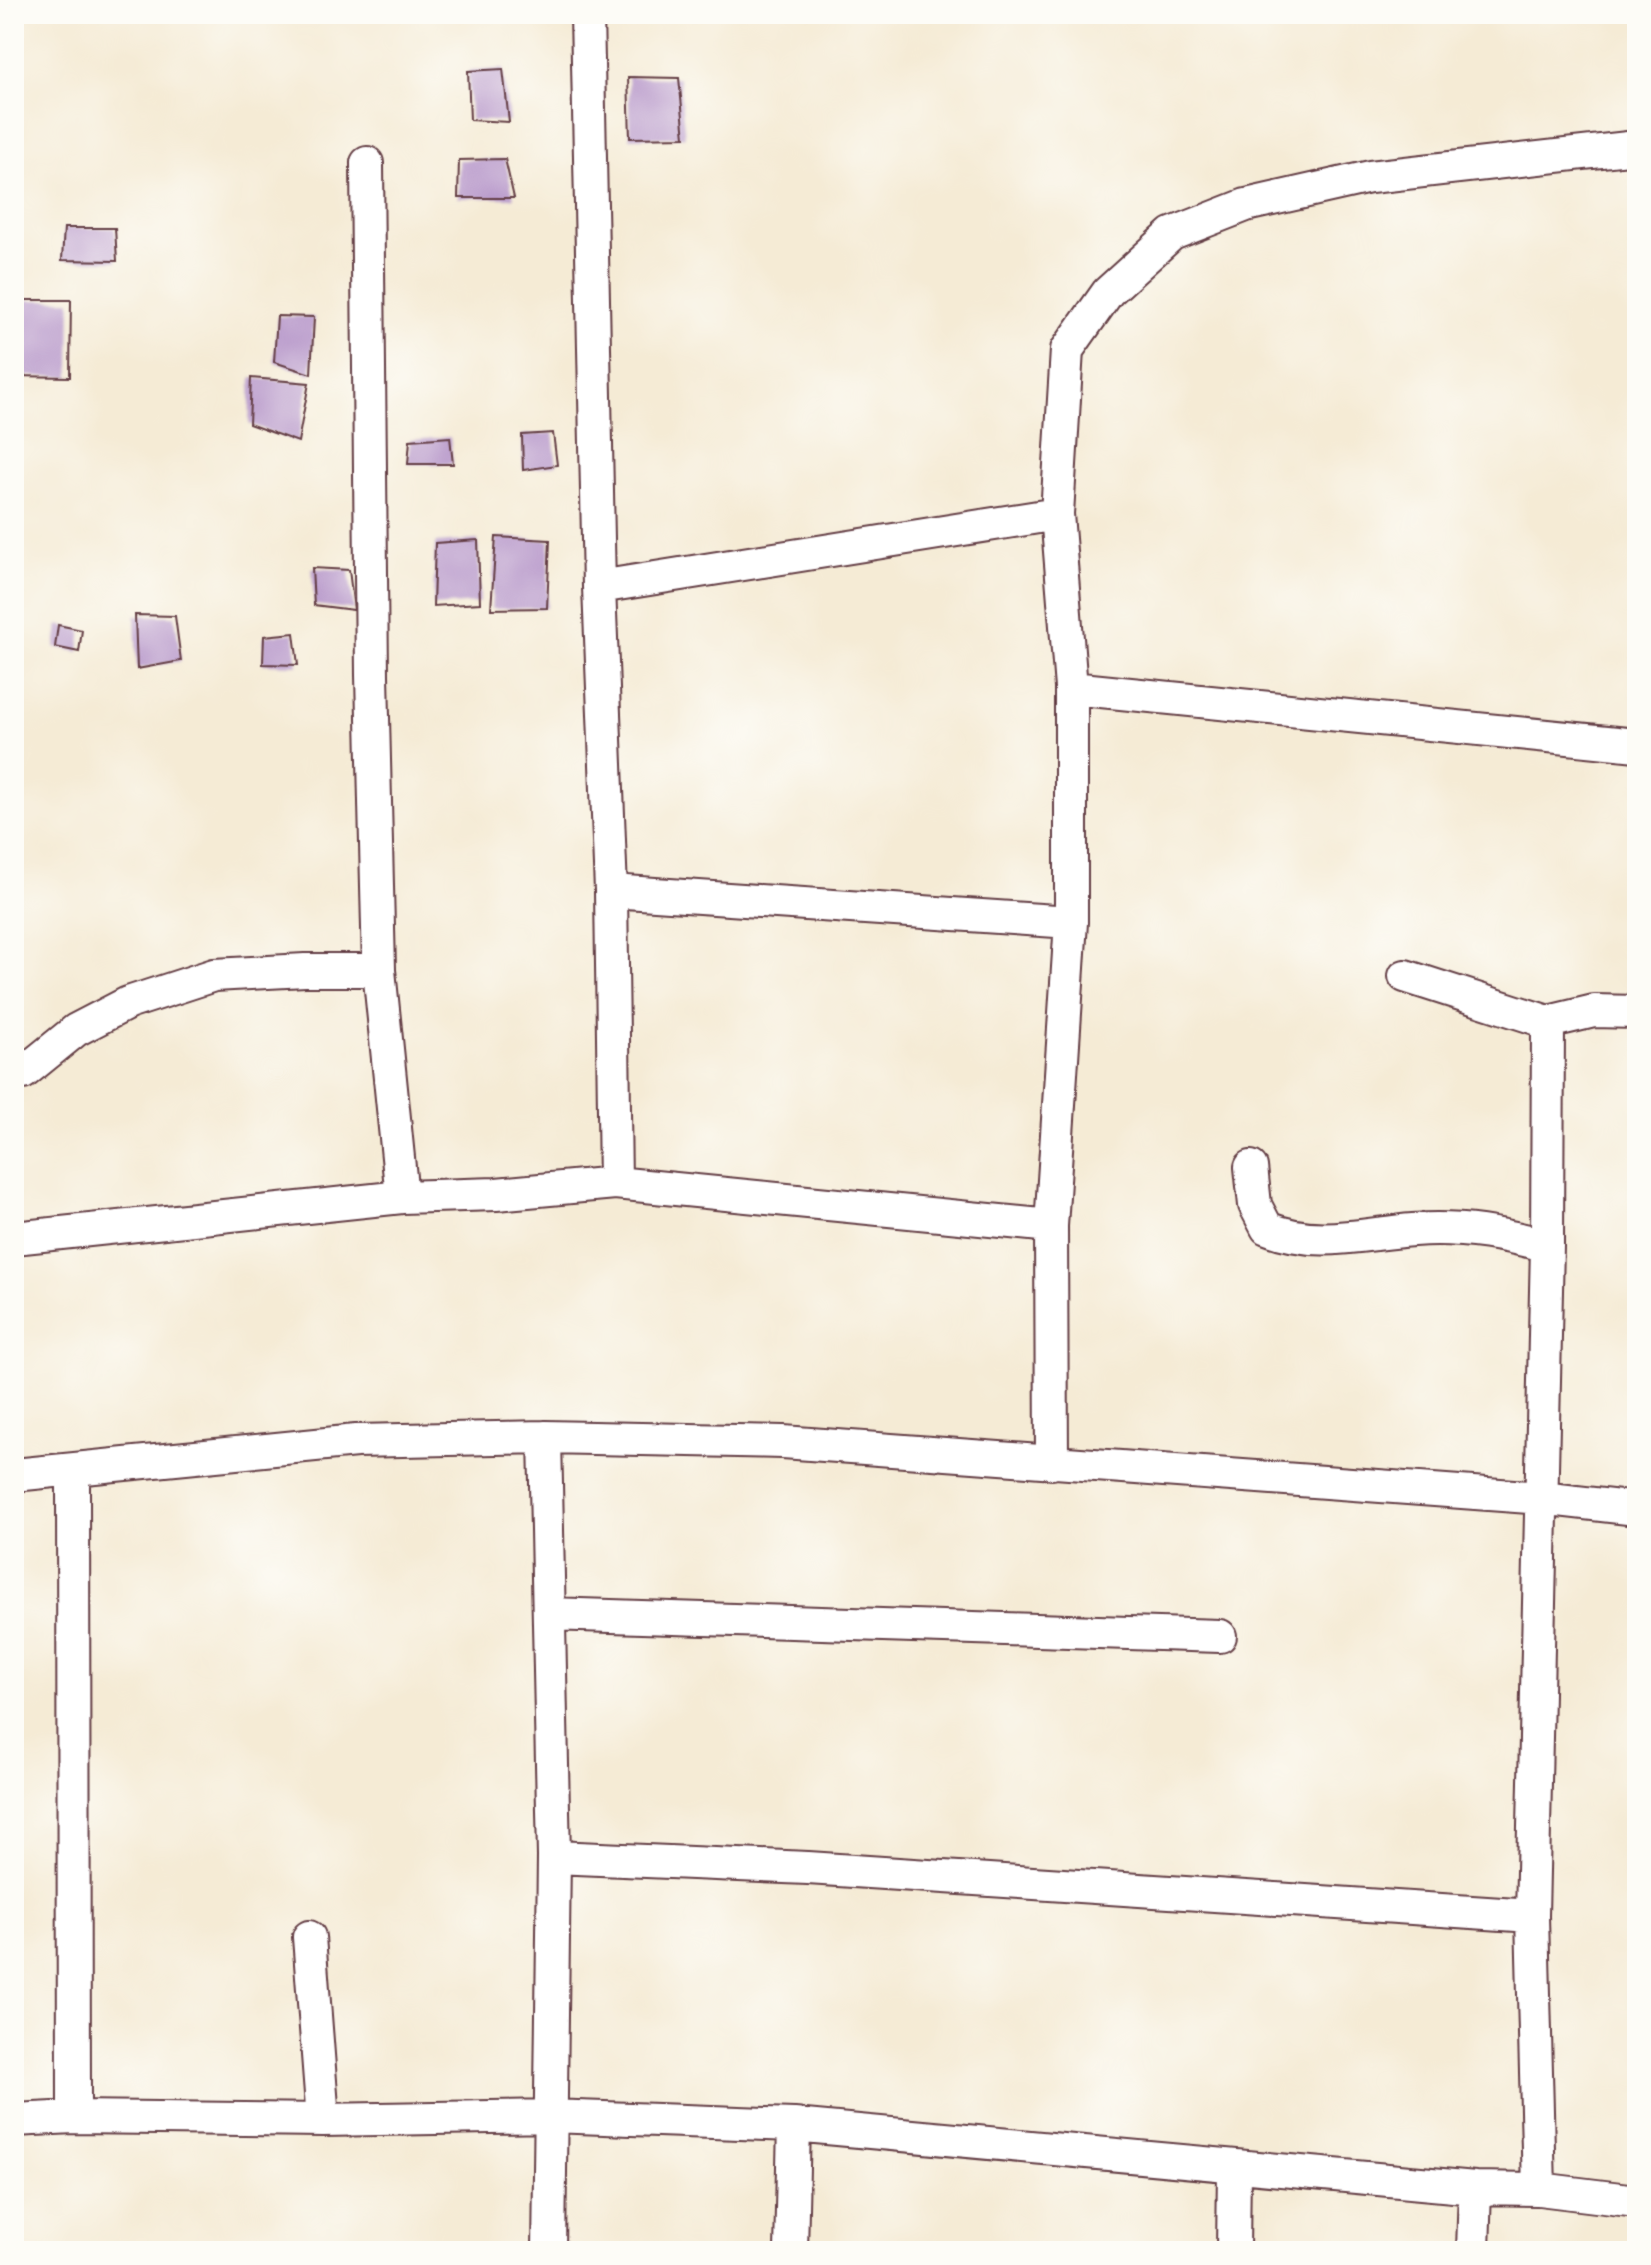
<svg xmlns="http://www.w3.org/2000/svg" width="1651" height="2265" font-family="'IM FELL Great Primer',serif">
	<style>
		.building { fill: #b798ca }
		.lines { fill: none; stroke-linecap: round; stroke-linejoin: round }
		.street-casing { stroke: #643e44; stroke-width: 36 }
		.street { stroke: #fff; stroke-width: 32 }
	</style>
	<rect width="100%" height="100%" fill="#fdfcf7"/>
	<filter id="ink" filterUnits="userSpaceOnUse"><feTurbulence type="fractalNoise" baseFrequency=".0125" numOctaves="2"/><feDisplacementMap in="SourceGraphic" scale="16" xChannelSelector="R" yChannelSelector="G"/><feConvolveMatrix kernelMatrix="1 2 1 2 8 2 1 2 1" color-interpolation-filters="sRGB"/></filter>
	<filter id="wash" filterUnits="userSpaceOnUse"><feTurbulence type="fractalNoise" baseFrequency=".006" numOctaves="4" result="noise"/><feDisplacementMap in="SourceGraphic" scale="32" xChannelSelector="R" yChannelSelector="G"/><feGaussianBlur stdDeviation="1.8" result="paint"/><feColorMatrix in="noise" values="0 0 0 0 0 0 0 0 0 0 0 0 0 0 0 0 0 1.4 0 .05"/><feComposite in="paint" operator="in"/></filter>
	<g filter="url(#wash)">
		<rect width="100%" height="100%" fill="#f5ebd5"/>
		<g id="blocks">
			<!-- building -->
			<path class="building" d="M503,69l6,53 -39,-2 -2,-49z
				M628,77l51,1 6,59 -55,1z
				M505,159l9,39h-56l1,-38z
				M64,228h51l2,33 -55,-1z
				M14,300h57l-1,77 -56,-1z
				M277,316l37,1 -3,57 -37,-12z
				M251,378l58,5 -11,59 -49,-18z
				M553,433l4,32 -34,5 -1,-35z
				M450,437l3,27h-45l2,-24z
				M496,537l54,3 -3,68 -56,1z
				M478,540l2,63 -47,3 2,-63z
				M312,568l37,2 5,40 -40,-5z
				M135,615l40,1 6,45 -44,8z
				M58,625l24,5 -3,22 -24,-5z
				M294,633l4,32 -35,-1 1,-28z"/>
		</g>
	</g>
	<g filter="url(#ink)">
		<use href="#blocks" fill-opacity="0" stroke="#643e44" stroke-width="2"/>
		<g class="lines">
			<!-- street casing -->
			<g class="street-casing">
				<path id="street" d="M587,14l12,573 12,304 4,292
					M367,163l5,512 7,295 23,227
					M599,587l458,-73
					M1071,688l566,57
					M611,891l460,31
					M1405,976l143,46
					M23,1073l53,-43 52,-27 86,-28 91,-5h74
					M1251,1167l4,38 12,23c50,20 95,6 146,2 45,-4 92,4 134,16
					M14,1238l388,-41 94,-3 119,-11 436,43
					M545,1437l9,420 -5,394
					M1052,1463l-1,-237 20,-304v-234l-14,-174 10,-164 41,-58 64,-58 74,-29 124,-28 267,-30
					M73,1471l1,646
					M14,1475l342,-34 189,-4 238,5 758,56 96,11
					M549,1614l671,22
					M554,1857l254,11 724,48
					M309,1937l14,183
					M14,2120l60,-3 249,3 227,-4 244,9 681,63 64,1 98,12
					M1539,2189l-7,-273 15,-670 1,-224 46,-11 43,1
					M791,2251l3,-126
					M1233,2251l1,-84
					M1473,2251l2,-63"/>
			</g>
			<!-- street -->
			<use href="#street" class="street"/>
		</g>
	</g>
	<!-- margin -->
	<rect width="1651" height="2265" fill="none" stroke="#fdfcf7" stroke-width="48"/>
</svg>
